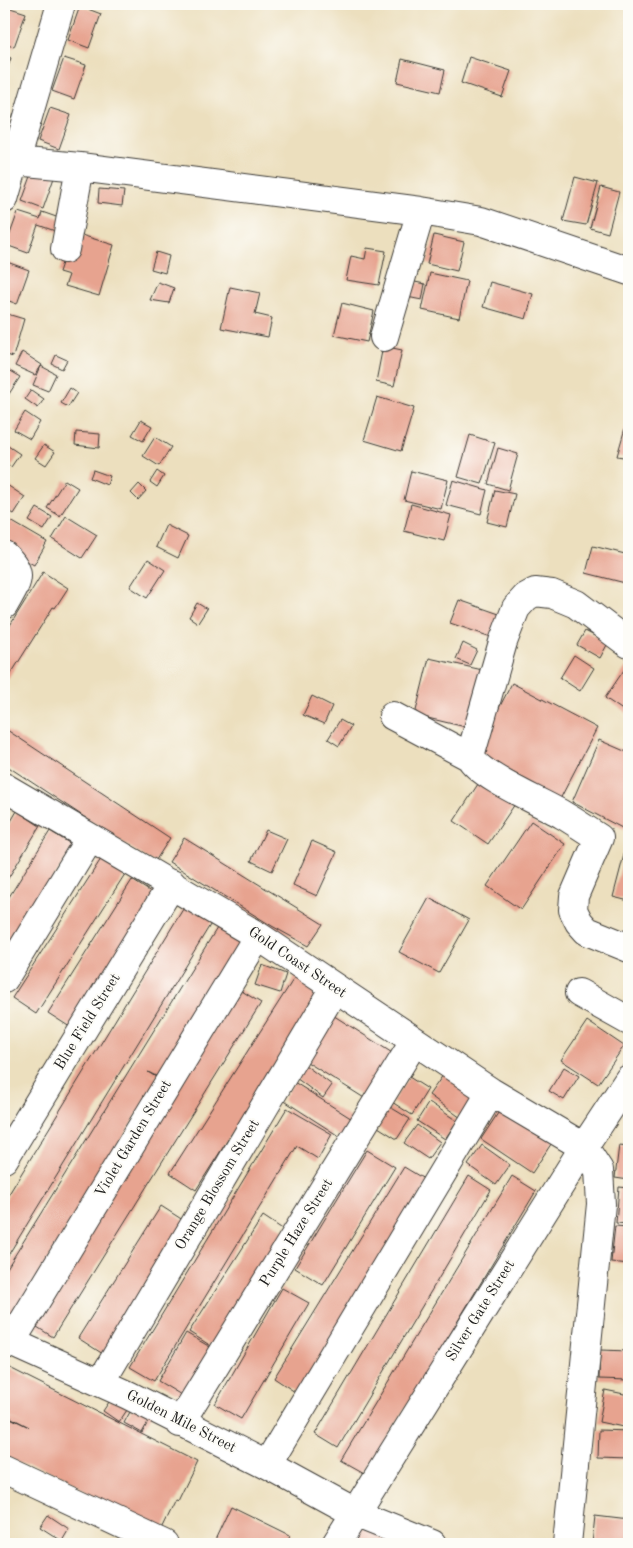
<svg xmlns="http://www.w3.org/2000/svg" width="633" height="1548" font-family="'Old Standard TT',serif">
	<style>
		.building { fill: #e7a38f }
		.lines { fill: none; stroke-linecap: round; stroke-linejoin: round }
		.minor-casing { stroke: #3b3934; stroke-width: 30 }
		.minor { stroke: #fff; stroke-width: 28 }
		.labels { text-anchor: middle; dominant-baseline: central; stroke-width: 4; stroke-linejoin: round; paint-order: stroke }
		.street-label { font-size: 15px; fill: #1c1c1c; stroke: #fdfcf7 }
	</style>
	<rect width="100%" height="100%" fill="#fdfcf7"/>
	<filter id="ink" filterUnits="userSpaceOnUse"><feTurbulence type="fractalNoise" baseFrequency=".02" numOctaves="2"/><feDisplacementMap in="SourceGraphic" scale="10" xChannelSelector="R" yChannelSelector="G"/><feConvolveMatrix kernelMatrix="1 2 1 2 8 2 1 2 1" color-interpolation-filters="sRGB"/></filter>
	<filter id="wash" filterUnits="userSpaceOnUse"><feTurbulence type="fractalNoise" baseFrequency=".0096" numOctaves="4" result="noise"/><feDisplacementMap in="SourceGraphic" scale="20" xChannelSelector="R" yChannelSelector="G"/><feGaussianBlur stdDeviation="1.12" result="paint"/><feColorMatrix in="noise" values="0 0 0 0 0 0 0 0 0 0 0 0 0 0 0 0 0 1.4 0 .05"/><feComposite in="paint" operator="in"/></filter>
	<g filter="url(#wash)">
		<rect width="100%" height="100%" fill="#ecdfbe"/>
		<g id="blocks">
			<!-- building -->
			<path class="building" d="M4,6l22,7 -12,34 -10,-3z
				M80,6l21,8 -12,34 -21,-8z
				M4,55l7,3 -7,20z
				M469,57l42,14 -9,26 -41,-14z
				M64,58l22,7 -12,34 -22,-8z
				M402,59l43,11 -5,22 -43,-10z
				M50,108l21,7 -12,34 -21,-8z
				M34,168l21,7 -12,34 -21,-8z
				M575,177l23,6 -12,42 -23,-4z
				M601,187l18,5 -11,41 -18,-5z
				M99,189l25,2 -2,15 -24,-3z
				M18,212l22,7 2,-7 20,7 -4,13 -20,-7 -10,28 -22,-8z
				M78,234l36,11 -15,51 -34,-10 4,-11 -10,-3 6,-18z
				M434,235l30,7 -7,29 -30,-7z
				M367,248l19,3 -7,34 -33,-5 5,-24 14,3z
				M156,252l13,4 -4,17 -14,-4z
				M7,262l22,8 -12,34 -13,-5v-26z
				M430,273l37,8 -8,37 -37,-8z
				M410,281l15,3 -3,16 -15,-3z
				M158,282l16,6 -5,15 -19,-3z
				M490,282l43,12 -7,25 -43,-12z
				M230,287l30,6 -5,21 17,4 -4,19 -47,-9z
				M342,303l32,8 -7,31 -33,-7z
				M4,313l20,6 -11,38 -9,-3z
				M383,346l19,4 -8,36 -18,-4z
				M22,352l20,13 -7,10 -20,-9z
				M56,355l11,5 -5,9 -10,-5z
				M41,366l15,8 -8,17 -15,-6z
				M8,370l12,7 -13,20 -3,-2v-19z
				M70,388l7,5 -9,14 -7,-4z
				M31,390l13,9 -6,9 -13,-9z
				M377,397l37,11 -13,43 -37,-11z
				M25,412l15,10 -10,17 -16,-9z
				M141,420l11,6 -9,15 -11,-6z
				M625,428l4,2v28l-12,-2z
				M76,432l24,2 -1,14 -24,-3z
				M470,435l25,8 -13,41 -24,-7z
				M155,437l16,10 -12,19 -16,-10z
				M5,444l15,10 -9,13 -7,-5z
				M44,445l11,7 -9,13 -11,-7z
				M498,448l20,6 -10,36 -20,-6z
				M93,470l17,6 -3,9 -17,-7z
				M157,471l7,5 -7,11 -7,-5z
				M411,471l37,9 -7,29 -37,-9z
				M65,480l13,8 -18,28 -13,-8z
				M453,480l34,10 -6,24 -35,-9z
				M4,483l21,14 -11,17 -10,-6z
				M139,484l7,7 -8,9 -7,-7z
				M495,490l20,4 -8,33 -20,-5z
				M411,504l40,11 -7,26 -40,-10z
				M37,508l15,9 -8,13 -15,-9z
				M66,516l31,19 -15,23 -30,-19z
				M4,517l43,25 -13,23 -30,-17z
				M166,525l22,11 -10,22 -22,-11z
				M593,546l36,9v29l-43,-11z
				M148,559l17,11 -18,28 -17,-11z
				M43,572l25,16 -13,20 -2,-1 -49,78v-50z
				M459,600l43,15 -8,23 -44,-15z
				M197,603l10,6 -9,14 -9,-6z
				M585,631l23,12 -8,15 -23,-13z
				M463,643l14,7 -7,15 -14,-6z
				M574,655l20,13 -14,23 -20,-13z
				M429,658l58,13 -13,58 -59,-14z
				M626,667l3,2v40l-2,4 -22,-15z
				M512,683l85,45 -39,75 -85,-45z
				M312,696l20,10 -8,18 -21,-9z
				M340,720l11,6 -12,20 -11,-7z
				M4,728l166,110 -16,25 -150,-99z
				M599,740l30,13v67l-5,9 -52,-27z
				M480,781l35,23 -27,40 -34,-23z
				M17,811l23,15 -36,59v-52z
				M531,821l34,23 -44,66 -34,-24z
				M266,830l21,9 -15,32 -21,-10z
				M50,831l24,15 -70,111v-52z
				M184,838l139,86 -15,22 -36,-20 -103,-64z
				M312,841l25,11 -20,44 -24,-11z
				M625,851l4,1v49l-16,-4z
				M101,859l24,15 -89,140 -24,-16z
				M132,880l25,16 -84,133 -25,-16z
				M429,898l40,22 -30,53 -40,-21z
				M188,901l27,16 -211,345v-60z
				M222,920l26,16 -90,141 -10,-5 11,7 -149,242 -6,-5v-43z
				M262,965l24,9 -6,19 -25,-8z
				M298,972l26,16 -128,202 -26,-17z
				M237,988l24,15 -208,334 -24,-15z
				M328,1012l69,44 -28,45 -70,-44z
				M587,1021l37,25 -26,38 -37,-24z
				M305,1065l27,20 -9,13 -27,-20z
				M564,1067l15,9 -15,24 -15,-9z
				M448,1068l32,24 -19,26 -32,-23z
				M409,1077l19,12 -16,26 -20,-13z
				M294,1082l66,42 -12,18 -65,-42z
				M429,1102l28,19 -12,18 -28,-18z
				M504,1104l51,34 -23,35 -51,-34z
				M390,1107l20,12 -13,20 -19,-12z
				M287,1108l45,26 -14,25 -21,-13 -143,235 -24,-14z
				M628,1114h1v28l-3,-1z
				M417,1125l23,17 -12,17 -24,-16z
				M482,1145l28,20 -14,20 -28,-20z
				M619,1145l10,1v34l-14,-2z
				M367,1150l28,17 -72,118 -28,-17z
				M404,1167l25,15 -131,212 -24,-16z
				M469,1176l22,14 -153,258 -23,-14z
				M512,1176l24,15 -170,283 -25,-14z
				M619,1187l10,1v36l-13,-1z
				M161,1206l25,16 -83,132 -25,-16z
				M263,1216l30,20 -74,115 -30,-19z
				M615,1226l14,1v37l-18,-2z
				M282,1288l27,15 -68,116 -26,-15z
				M186,1333l31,18 -29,48 -30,-18z
				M600,1350l29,1v29l-30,-1z
				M4,1365l193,97 -19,39 -3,-1 -16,33 -155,-77v-41l25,12 -25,-13z
				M117,1390l16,11 -14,21 -16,-11z
				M605,1390l24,5 -1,33 -29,-6z
				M136,1401l18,10 -12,22 -18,-10z
				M599,1430l30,1v28l-31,-1z
				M231,1506l59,29 -4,9h-73z
				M48,1515l21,14 -7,12 -22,-14z
				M595,1516l34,4v24h-37z
				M357,1526l37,15 -1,3h-43z"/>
		</g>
	</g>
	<g filter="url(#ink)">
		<use href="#blocks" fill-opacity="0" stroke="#3b3934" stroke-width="1"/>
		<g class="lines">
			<!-- minor casing -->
			<g class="minor-casing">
				<path id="minor" d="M15,161l46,-157
					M4,199l11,-38 65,6 341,44 60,10 148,50
					M65,249l15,-82
					M384,337l37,-126
					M4,555c22,19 12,28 0,50
					M629,644l-53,-40 -24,-10 -17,-2 -9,5 -10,11 -13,34 -33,115c9,19 73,46 93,58 12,7 24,15 36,23l-25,58 -1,14 6,12 8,9 42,17
					M393,716l77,41
					M4,787l254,149 233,156 93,55 15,23 2,34 -34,340
					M4,979l86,-141
					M579,993l50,28
					M4,1159l168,-275
					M4,1339l124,56 139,70 88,48 77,31
					M11,1342l247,-406
					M101,1382l234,-394
					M180,1423l234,-381
					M267,1465l224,-373
					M4,1469l160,75
					M336,1544l248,-397 45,-68"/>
			</g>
			<!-- minor -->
			<use href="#minor" class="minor"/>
		</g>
	</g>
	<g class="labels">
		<!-- street labels -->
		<g class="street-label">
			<text transform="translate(297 963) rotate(34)">Gold Coast Street</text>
			<text transform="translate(88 1022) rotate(-58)">Blue Field Street</text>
			<text transform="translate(134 1139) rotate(-59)">Violet Garden Street</text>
			<text transform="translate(218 1185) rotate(-59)">Orange Blossom Street</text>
			<text transform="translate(297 1233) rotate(-58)">Purple Haze Street</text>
			<text transform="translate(481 1311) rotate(-58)">Silver Gate Street</text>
			<text transform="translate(181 1422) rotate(27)">Golden Mile Street</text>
		</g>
	</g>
	<!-- margin -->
	<rect width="633" height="1548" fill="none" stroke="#fdfcf7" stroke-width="20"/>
</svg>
